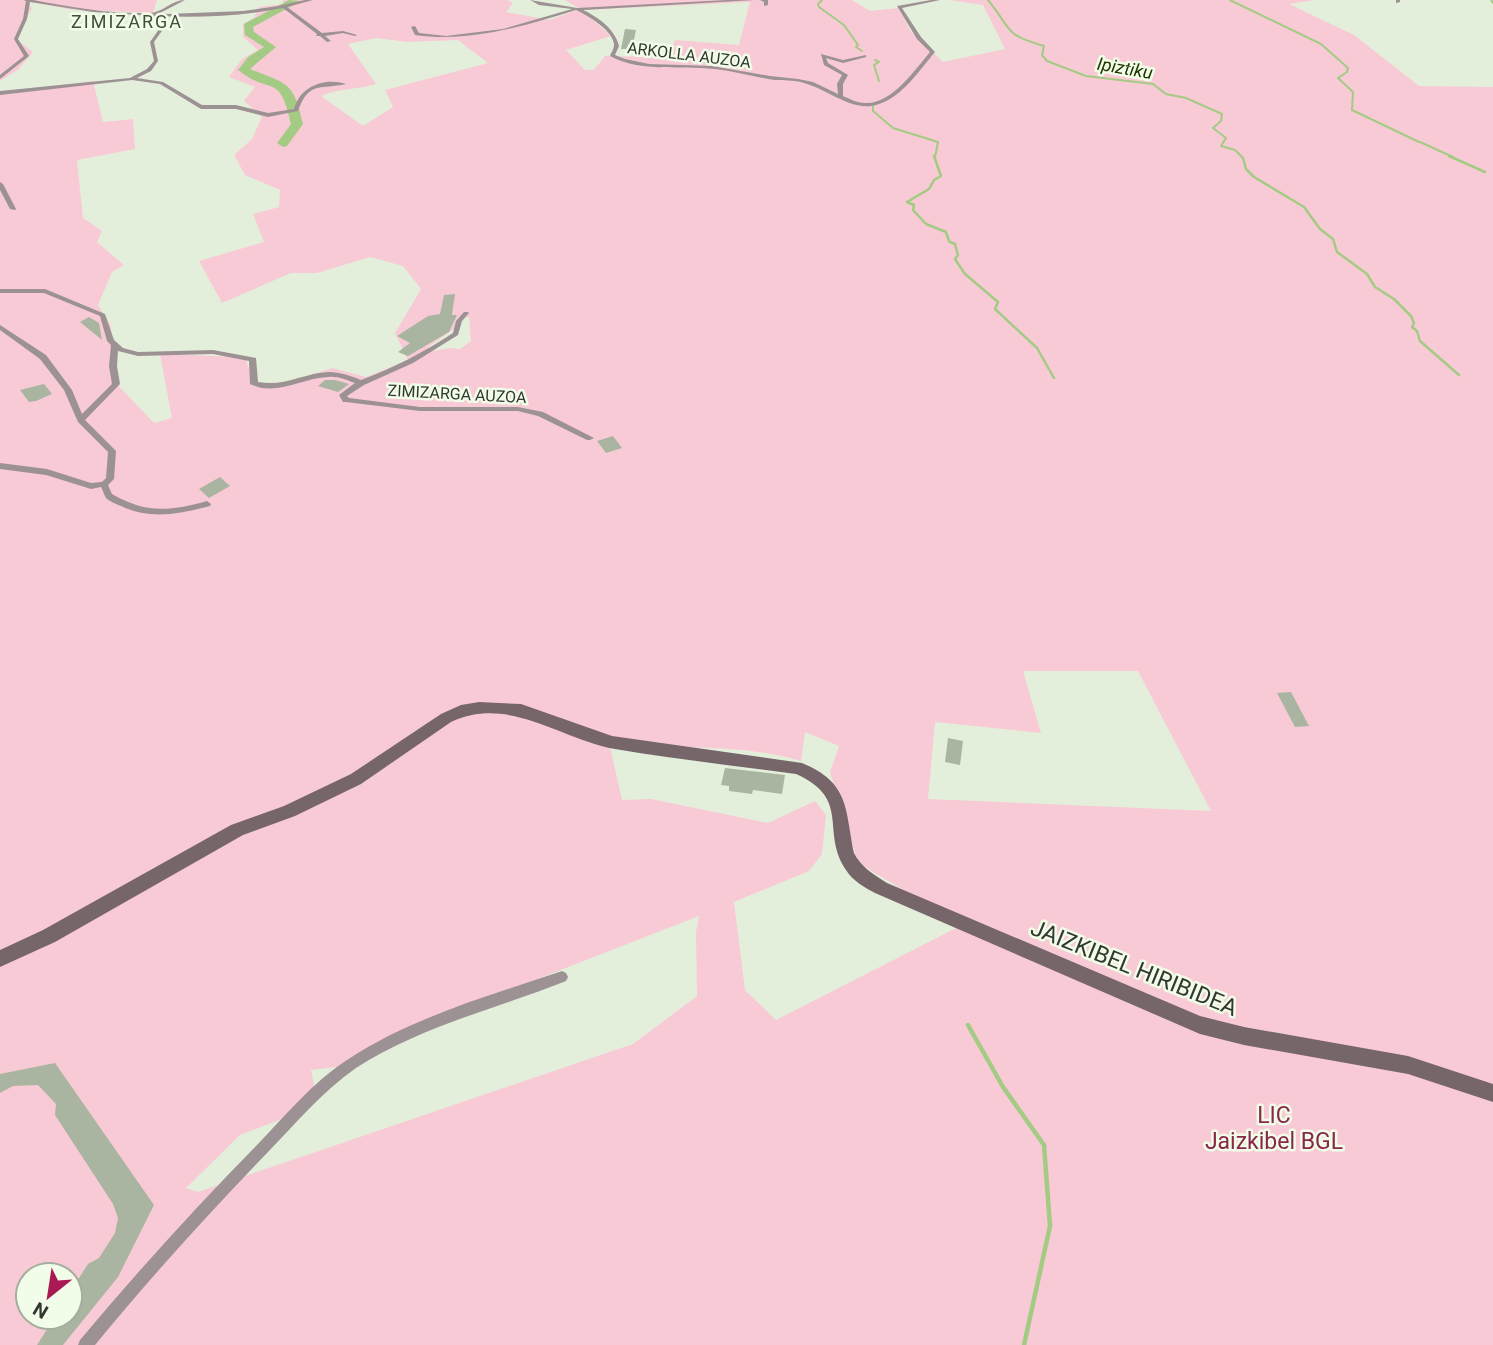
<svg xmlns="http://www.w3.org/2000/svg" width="1493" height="1345" font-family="Roboto,sans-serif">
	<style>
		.green { fill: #f8cad5; fill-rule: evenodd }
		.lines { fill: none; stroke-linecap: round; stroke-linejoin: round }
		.stream-far2 { stroke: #a4cb83; stroke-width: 2 }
		.stream-far1 { stroke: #a4cb83; stroke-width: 2.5 }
		.stream { stroke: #a4cb83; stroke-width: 4.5 }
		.river { fill: #a4cb83; fill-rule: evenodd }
		.building { fill: #a9b5a1 }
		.street { fill: #9c9193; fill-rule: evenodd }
		.secondary { fill: #76666a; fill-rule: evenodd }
		.labels { text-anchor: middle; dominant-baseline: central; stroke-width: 5; stroke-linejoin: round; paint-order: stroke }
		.far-street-label { font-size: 16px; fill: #32372f; stroke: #f1fde8 }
		.far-neighbourhood-label { font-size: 18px; letter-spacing: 2px; fill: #434d3c; stroke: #f1fde8 }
		.far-water-label { font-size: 18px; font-style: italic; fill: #203702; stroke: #f1fde8 }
		.near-street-label { font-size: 23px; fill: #32372f; stroke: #f1fde8 }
		.near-park-label { font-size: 23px; fill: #892749; stroke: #f1fde8 }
	</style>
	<rect width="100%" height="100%" fill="#e4efdb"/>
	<!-- green -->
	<path class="green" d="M0,0h157l-4,13 -85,-4 -42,-8 6,7 -16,31 17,13 -15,18 -18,11z
		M283,0h224l6,3 -7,9 43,8 31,-11 -15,-9h287l18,11 28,-3 14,25 31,29 62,-13 -22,-44 -34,-5h366l-26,4 65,31 65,51 74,1v1258h-1493v-1253l93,-11 10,41 30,-3 2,30 -58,11 6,58 19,13 -5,11 27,23 -12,7 -14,33 13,21 3,55 40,42 18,-5 -12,-64 85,3 10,30 30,-3 47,-16 34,9 42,-17 -13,-27 26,-44 -18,-23 -33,-9 -53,16h-26l-69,30 -23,-42 65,-19 -11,-28 26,-7 1,-17 -35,-15 -11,-20 18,-16 10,-22 -18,-16 11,-14 -26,-10 13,-18 16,-9 -15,-13v-13l11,-6 5,-11 24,-3zM750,2l-11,43 -64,-5 -7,17 -63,-1 -11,14h-9l-19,-20 45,-14 -29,-26zM376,38l32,4 50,-2 30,23 -103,27 8,17 -30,19 -42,-30c18,-8 36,-6 55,-12l-28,-40zM469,317l2,24 -11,8 -11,-1 -15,3 -6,-4 26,-18 4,-11zM1023,671h115l73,140 -283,-12 7,-77 106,11zM805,732l34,14 -9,26 28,91 104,62 -186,95 -31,-30 -11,-88 75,-31 13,-17 4,-39 -11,-14 -47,22 -117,-24 -29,1 -13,-58c63,9 130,0 192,19zM699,916l-3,16 1,64 -64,48 -435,148 -12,-4 54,-53 47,-18 28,-27 -4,-20 26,-3 88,-44zM28,1275h42v42h-42z"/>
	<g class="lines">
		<!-- stream-far2 -->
		<path class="stream-far2" d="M822,0l-4,4 1,3 25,18 14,20 -2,2 6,4
			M988,0c25,30 14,34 56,46l-2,9 5,6 39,15 67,8 13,10 20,4 36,16 -1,7 -8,7 13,10 -5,8 14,4 7,7
			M1230,0l91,44 27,24 -1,4 -9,6 15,14 -1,18 67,32
			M1491,0l2,3
			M875,60l4,2 -5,3 5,16
			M873,105v6l20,17 45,14 -3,15
			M1420,142l33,15"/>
		<!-- stream-far1 -->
		<path class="stream-far1" d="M934,156l7,20 -7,4 -5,9 -22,13 7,3 -1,5 13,14 20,8 3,9
			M1449,156l36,16
			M1243,158l3,11 8,8 50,30 16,22 13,10 4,13 30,22 8,13 19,12 17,17 3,7 -2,4 5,4 3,10 39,34
			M950,242l5,2 3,11 -3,4 10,15 33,28 -3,7 42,39 17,30"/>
		<!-- stream -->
		<path class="stream" d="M968,1025l35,62 41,58 6,81 -26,119"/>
		<!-- river -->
		<path class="river" d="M289,0l12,1 -48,26 1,5 22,15 -26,22c39,16 43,12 53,55l-16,22 -4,1 -6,-4 14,-19c-11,-53 -21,-28 -53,-54l10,-13 16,-10 -19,-12 -1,-11z"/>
	</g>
	<!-- building -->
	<path class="building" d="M625,29l11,1 -4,19h-11z
		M455,294l-3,21h5l-8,17 -41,24 -10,-4 12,-9 -13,-7 31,-20 12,-2 4,-19z
		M89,317l10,6 3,17 -22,-18z
		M325,380h10l14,4 -11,8 -20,-6z
		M44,384l8,10 -16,7 -7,1 -9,-12z
		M613,436l9,12 -16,5 -9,-12z
		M220,477l10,9 -21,12 -10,-9z
		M1291,692l18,34 -14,1 -18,-34z
		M948,738l15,3 -3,24 -15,-3z
		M725,768l60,7 -3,19 -29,-4 -1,4 -23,-3v-5l-8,-1z
		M55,1063l99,142 -36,72 -55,68h-26l18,-28h15v-25l18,-28 11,-6 16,-25 3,-15 -5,-14 -58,-89 1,-11 -18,-19 -25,1 -13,7v-19z"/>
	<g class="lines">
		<!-- street -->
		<path class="street" d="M23,0h10c37,7 77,14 116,13 13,0 23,-13 36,-13l-25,13 8,1 75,-3 35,-5 27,-6h8l-26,7 35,26 21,-2 14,4 -2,1 -12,-3 -18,3 6,5 -4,1 -7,-6h-4l1,-2 -34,-26c-40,8 -84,10 -125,8l6,12 -10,14 4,19 -7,10 -14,7 26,4 39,23h34l32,8 26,-4c6,-23 31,-32 52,-25 -25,6 -37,-4 -48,27l-30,6 -32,-8h-35l-41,-25 -28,-4 -132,15v-4l130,-13 17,-9 7,-8 -4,-19 10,-14 -6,-12 -61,-4 -63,-10 -3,17 -9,20 11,17 -29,23v-4l24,-19 -10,-17 9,-20 3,-18z
			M530,0l47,8 150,-8h28l-172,10c15,7 32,19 36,36l-4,9 10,4 24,5 63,2 58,10 28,3 15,3 25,12 -1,-10 5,-9 -18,-10 -3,-11 22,6 23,-5v2l-23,6 -17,-5 2,5 20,12 -5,9v12c7,3 14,7 22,7 26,2 50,-33 65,-51l-13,-13 -20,-33 34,-6h9l-38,8 19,29 14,15c-17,20 -36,50 -64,54 -25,3 -50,-22 -76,-25 -9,-1 -18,0 -27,-2 -17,-3 -35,-8 -53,-10 -35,-4 -73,4 -105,-13 1,-3 4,-7 4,-11 0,-14 -27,-30 -38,-35 -53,16 -105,33 -161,25l-4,-8 4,-1 4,7 27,3 57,-7 69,-20 -33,-4z
			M760,0h8v5l-4,1v-4z
			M1396,0h4v2l-4,1z
			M0,182l3,2 13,25 -1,1 -5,-1 -10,-19z
			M0,289h45l60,25 9,26 9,8 15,4 75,-2 43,8 2,24c28,5 45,-9 71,-10 11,0 22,4 32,8 33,-12 63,-28 92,-47l3,-12 8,-9h4l1,1 -7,8 -4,14 -45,28 -49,22 -17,11 2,2 71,9h98l25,5 51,26 -4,2h-3l-49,-24 -20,-5h-98l-74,-9h-3l-4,-7 16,-12c-9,-3 -17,-7 -27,-6 -26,1 -52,20 -78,7l-1,-23 -36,-7 -75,2 -20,-5 -1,15 3,18 -35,36 31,31 -2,28 -6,6 4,9c34,20 59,17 95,7l4,3 -1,2c-30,8 -60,14 -89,0 -5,-2 -12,-5 -15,-8 -1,-1 -4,-10 -5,-11l-10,2 -45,-14 -46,-6v-6l47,6 44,14 11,-1 4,-4 2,-26 -30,-30 -14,-32 -24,-31 -40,-29v-5l46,30 26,35 10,24 30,-30 -3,-18 2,-21 -4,-4 -7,-25 -56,-23h-44z
			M562,971l4,2 2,4 -2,4c-70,28 -145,45 -210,87 -33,23 -60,55 -88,84 -60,62 -118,126 -173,193h-17l2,-5c57,-68 116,-133 178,-196 28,-29 55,-62 89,-84 65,-43 142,-64 215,-89z"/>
		<!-- secondary -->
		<path class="secondary" d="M479,702l42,2 91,32 190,27c48,20 43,46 52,90 7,14 19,21 33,30l313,133 44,11 164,29 85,28v18l-85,-28 -164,-29 -44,-11 -325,-141c-11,-6 -22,-12 -29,-23 -26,-39 6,-71 -50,-96 -60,-8 -121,-15 -181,-25 -55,-10 -106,-54 -164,-27l-90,62 -66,32 -52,19 -188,107 -55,25v-17l43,-20 188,-105 53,-19 67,-32 90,-60 20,-9z"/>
	</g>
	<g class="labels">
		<!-- far-street labels -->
		<g class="far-street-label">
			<text transform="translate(689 55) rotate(7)">ARKOLLA AUZOA</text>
			<text transform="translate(457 394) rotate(3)">ZIMIZARGA AUZOA</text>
		</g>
		<!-- far-neighbourhood labels -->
		<g class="far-neighbourhood-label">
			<text x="127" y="21">ZIMIZARGA</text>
		</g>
		<!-- far-water labels -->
		<g class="far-water-label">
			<text transform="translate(1125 68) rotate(10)">Ipiztiku</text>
		</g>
		<!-- near-street labels -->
		<g class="near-street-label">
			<text transform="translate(1134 968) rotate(22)">JAIZKIBEL HIRIBIDEA</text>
		</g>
		<!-- near-park labels -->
		<g class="near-park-label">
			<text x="1274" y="1115">LIC<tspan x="1274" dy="26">Jaizkibel BGL</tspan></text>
		</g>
	</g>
	<!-- north arrow -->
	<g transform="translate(49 1296) rotate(210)"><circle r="33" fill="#f1fde8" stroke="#a5ae9e" stroke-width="2"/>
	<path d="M0-5L12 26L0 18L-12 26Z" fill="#a91954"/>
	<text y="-10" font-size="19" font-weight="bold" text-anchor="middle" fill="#32372f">N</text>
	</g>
</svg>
